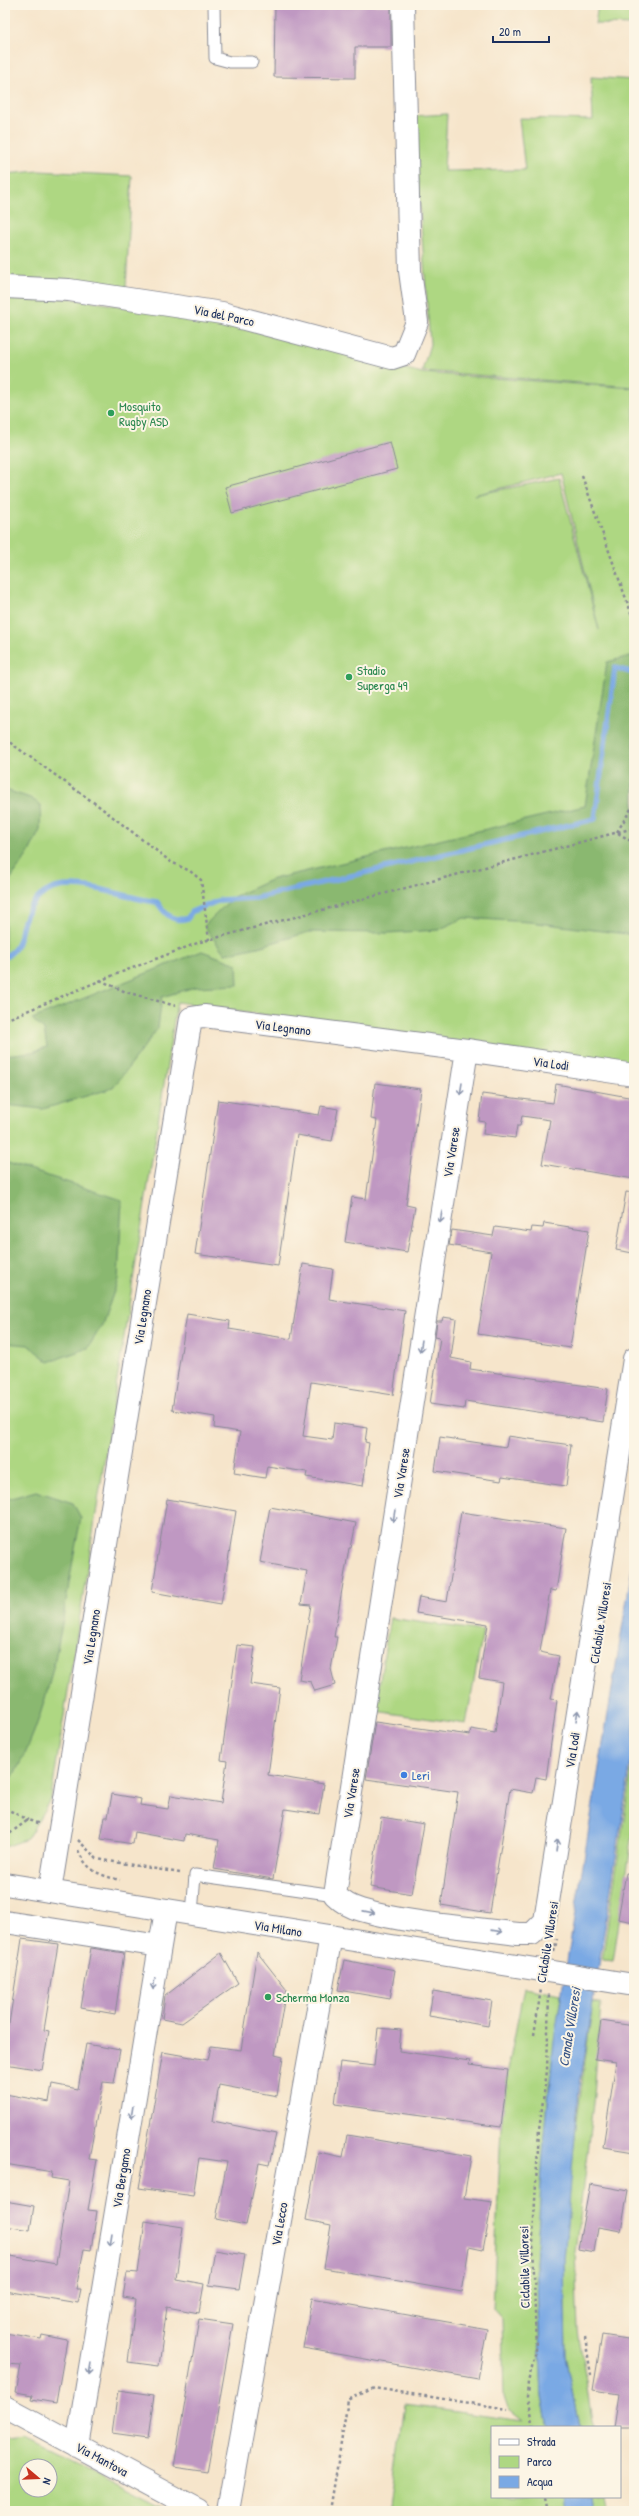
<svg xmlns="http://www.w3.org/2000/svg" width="639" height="2516" font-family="'Patrick Hand',sans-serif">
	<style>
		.green { fill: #aed782; stroke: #648370; fill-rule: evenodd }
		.forest { fill: #8ab870; stroke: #527467 }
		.water { fill: #7aa9e4; stroke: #4a6ca1 }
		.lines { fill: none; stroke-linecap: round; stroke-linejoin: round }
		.stream { stroke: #7aa9e4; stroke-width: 5.5 }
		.building { fill: #bf98c2 }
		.service-casing { stroke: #888a94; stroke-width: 13 }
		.minor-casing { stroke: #888a94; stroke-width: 24 }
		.tertiary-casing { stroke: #888a94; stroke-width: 24 }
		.path { stroke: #888a94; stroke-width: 2.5; stroke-dasharray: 3 3; stroke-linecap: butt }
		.service { stroke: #fff; stroke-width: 11 }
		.minor { stroke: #fff; stroke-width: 22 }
		.tertiary { stroke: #fff; stroke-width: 22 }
		.oneway { stroke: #8d97ae }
		.leisure-dot { fill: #2e9e5b; stroke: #fcf5e5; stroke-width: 1.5 }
		.shop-dot { fill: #3f7fe0; stroke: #fcf5e5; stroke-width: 1.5 }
		.labels { text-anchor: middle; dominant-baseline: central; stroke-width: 4; stroke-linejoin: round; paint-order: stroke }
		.street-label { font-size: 13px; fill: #1b2f5e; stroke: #fcf5e5 }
		.leisure-label { font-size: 13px; fill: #27864d; stroke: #fcf5e5; text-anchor: start }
		.shop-label { font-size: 13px; fill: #366cbe; stroke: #fcf5e5; text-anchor: start }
		.water-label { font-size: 14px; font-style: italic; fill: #385486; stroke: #fcf5e5 }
	</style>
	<rect width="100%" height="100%" fill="#fcf5e5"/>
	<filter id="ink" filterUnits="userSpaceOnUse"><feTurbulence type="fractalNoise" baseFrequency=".025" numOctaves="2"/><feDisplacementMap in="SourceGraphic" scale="8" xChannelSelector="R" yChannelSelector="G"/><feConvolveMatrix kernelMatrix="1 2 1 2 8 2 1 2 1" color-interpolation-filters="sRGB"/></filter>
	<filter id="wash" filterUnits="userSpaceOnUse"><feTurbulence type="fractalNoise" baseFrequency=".012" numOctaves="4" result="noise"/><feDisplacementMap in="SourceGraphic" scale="16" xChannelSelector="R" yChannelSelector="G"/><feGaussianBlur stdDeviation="0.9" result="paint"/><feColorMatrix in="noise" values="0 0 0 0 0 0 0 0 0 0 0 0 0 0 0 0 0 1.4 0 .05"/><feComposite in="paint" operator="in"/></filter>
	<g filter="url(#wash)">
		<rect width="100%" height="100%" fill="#f6e5cb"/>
		<!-- green -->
		<path class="green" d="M598,5h36v20l-39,-1z
			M591,77l43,3v307l-212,-16 8,-27 -17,-228 34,-2 -3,57 81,-1 -6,-52 74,2z
			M39,171l93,5 -6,112 -121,-9v-105z
			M5,296l63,2 163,25 191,50 212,15v680l-457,-66 -126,796 -24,41 -22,8zM561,473l38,157 -40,-152 -85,17z
			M390,1618l93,13 -17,93 -91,-13z
			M634,1754v72l-21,135 -11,-1z
			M524,1987l37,7 -12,92 -13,177 6,133 6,31h-56v70h70l2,14h-174l15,-106 118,16 -15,-12 -4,-12 -2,-78 -9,-10 8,-182 7,-57z
			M593,2002l8,1 -7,92 -19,156 3,79 15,97h-13l-14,-72 -2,-95 8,-103z
			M24,2436l149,75h-168v-73zM26,2466h24v24h-24z
			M593,2497h12l3,14h-13z"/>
		<!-- forest -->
		<path class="forest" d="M634,655v280l-104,-13 -66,-4 -26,12 -51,3 -78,-1 -51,15 -33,7 -21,-28 29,-29 40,-18 312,-73 22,-144z
			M5,787l1,3 24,8 11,7 -1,25 -12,24 -23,33z
			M202,951l35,13 1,21 -43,2 -33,10 -4,31 -45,60 -70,21 -38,-4v-50l27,-3 15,-5 -3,-17 -12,-11z
			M5,1162l117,38 -4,80 -16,45 -14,23 -39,14 -21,-17 -23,-2z
			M36,1491l37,12 8,15c-18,85 -24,184 -69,260l-7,-1v-279l3,1z"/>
		<!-- water -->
		<path class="water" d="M634,1556v187l-55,348 -15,169 2,95 14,72h-32l-6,-31 -6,-133 7,-109 11,-114z
			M562,2497h31l2,14h-31z"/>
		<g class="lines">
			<!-- stream -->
			<path class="stream" d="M5,957c15,-8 14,-21 19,-36 22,-62 87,-24 133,-19 8,12 16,21 31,16l3,-6 29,-12 36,-2 339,-79 20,-151 19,5"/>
		</g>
		<g id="blocks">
			<!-- building -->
			<path class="building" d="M275,5h116v42h-36v31l-81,-1z
				M390,442l7,27 -165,44 -7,-26z
				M375,1083l46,6 -15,116 9,2 -8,45 -62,-10 7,-45 14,2 11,-79 -6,-1z
				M556,1084l78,14v81l-92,-15 8,-44 -28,-4 -2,10h-3l-2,12 -32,-4 2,-12 -6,-1 3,-27 71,9z
				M218,1100l101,15 2,-9 17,3 -6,32 -35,-6 -19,131 -83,-12z
				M626,1192l8,1 -1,60 -17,-3z
				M544,1223l45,7 -19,118 -92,-14 13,-82 -42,-7 3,-15 41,6 2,-9 36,5 1,-5 11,1z
				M303,1264l30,5 -4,30 76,12 -12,84 -82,-13 -8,54 29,4 2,-17 33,5 -2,14 4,1 -6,43 -57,-9 1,-5 -40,-6 -2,12 -31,-5 6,-41 -26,-4 1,-11 -43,-7 15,-96 43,7 -1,8 62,10z
				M443,1317l13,2 -5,39 20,4 -1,7 138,20 -5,33 -138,-21 -1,8 -34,-5 10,-66 -5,-1 2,-16h5z
				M508,1436l63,9 -5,41 -64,-9 -1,4 -66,-10 5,-34 66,10z
				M167,1499l69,12 -15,93 -69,-12z
				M270,1507l86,16 -5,25h-2l-15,89h3l-6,32 4,16 -20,6 -4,-9 -12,-2 12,-75 -10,-1 6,-33 -47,-9z
				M461,1512l105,16 -10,63 -6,-1 -10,62 19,4 -8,43 6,1 -11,79 -10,-2 -3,16 -23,-4 -20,124 -49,-8 17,-113 -92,-13 9,-57 95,13 1,-6 24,4 7,-51 -23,-4 9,-54 -72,-11 3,-16 28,5z
				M237,1645l18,2 -5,37 30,4 -12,87 56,9 -5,30 -34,-5 -12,70 -59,-10 5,-29 -34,-6 -1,7 -49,-9 -2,12 -32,-5 4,-22h3l4,-23 29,5 -1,6 28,4 3,-14 50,8 6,-42 -6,-1z
				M381,1817l43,7 -12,70 -42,-7z
				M626,1873l8,1v48l-16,-3z
				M22,1939l36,5 -14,86 5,1 -7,39 -37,-6v-41l4,1z
				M91,1948l33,5 -9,61 -34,-6z
				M257,1952l29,37 -11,66 8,2 -6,39 -58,-11 -6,36 63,13 -7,31 -10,-2 -13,62 -30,-6 11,-57 -28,-4 -6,38 -54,-8 24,-136 45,8 3,-14 30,4z
				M221,1953l17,30 -56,40 -20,-4 3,-23z
				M344,1960l51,10 -5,29 -52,-9z
				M433,1991l59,10 -4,25 -59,-10z
				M601,2021l33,5v126l-31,-5 13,-85 -21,-3z
				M378,2028l23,2 -2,21 71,10 -1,4 39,5 -7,57 -166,-23 5,-42 34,4z
				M86,2044l34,6 -6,33 -11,-1 -14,77 8,1 -9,50 9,1 -6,39 -7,-1 -8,40h5l-3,14 -73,-12v-36l51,9 13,-83 -18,-3 1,-6 -47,-8v-70l44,8 3,-18 26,5z
				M347,2135l124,21 -7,42 28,4 -9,48 -14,-3 -7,45 -138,-24 7,-43 -25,-5 12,-68 25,5z
				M590,2184l38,7 -7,40 -23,-4 -4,25 -16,-3z
				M5,2201l29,5 -4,24 -25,-4z
				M145,2221l38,6 -7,52 28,5 -5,29 -32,-6 -8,59 -31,-4 8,-63 -13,-2 4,-25 11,1z
				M215,2250l30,5 -6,34 -30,-4z
				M312,2298l175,31 -9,50 -175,-31z
				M199,2319l34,5 -26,148 -33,-5z
				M5,2333l36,6 1,-4 25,5 -11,63 -24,-4 1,-4 -17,-3 5,-27 -16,-1z
				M602,2335l32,5v87h-20l5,-33 -26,-4z
				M118,2390l36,5 -6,43 -36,-5z"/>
		</g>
	</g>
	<g filter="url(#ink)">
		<use href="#blocks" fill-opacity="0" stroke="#888a94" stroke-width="1"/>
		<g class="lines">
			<!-- service casing -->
			<g class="service-casing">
				<path id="service" d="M214,5l1,53 15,4h22
					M192,1914l3,-39 140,20"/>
			</g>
			<!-- minor casing -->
			<g class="minor-casing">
				<path id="minor" d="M5,287l64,3 153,23 170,45 12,-4 13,-32 -7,-51 -7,-266
					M467,1050l-132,845c7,7 15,12 26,15 48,14 107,17 157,24h14l13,-13 89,-562
					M50,1891l141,-873 13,-2 263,34 167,25
					M5,1922l155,24
					M5,2407l194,104
					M77,2446l89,-536
					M228,2511l103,-575"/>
			</g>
			<!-- tertiary casing -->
			<g class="tertiary-casing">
				<path id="tertiary" d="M5,1884l629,101"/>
			</g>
			<!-- path -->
			<path class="path" d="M582,476l52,145
				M5,739l95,68 71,55 19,9 11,9 8,60
				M617,832l17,-28
				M618,833l16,10
				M100,980l26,12 50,14
				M5,1020l104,-43 91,-35 434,-114
				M5,1808l23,12
				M5,1837l23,-17 12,4
				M78,1840l19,19 83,14
				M78,1850c9,21 21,25 42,30
				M554,1952l3,-13
				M534,2035l7,-46
				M585,2337l6,38
				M533,2427l-6,-30 1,-15 8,-30 -3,-116 6,-106 8,-59 2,-79
				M546,2497l3,14
				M330,2511l18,-111 26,-12 134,21"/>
			<!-- service -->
			<use href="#service" class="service"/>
			<!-- minor -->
			<use href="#minor" class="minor"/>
			<!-- tertiary -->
			<use href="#tertiary" class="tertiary"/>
		</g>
		<!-- one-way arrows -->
		<defs><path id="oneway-shaft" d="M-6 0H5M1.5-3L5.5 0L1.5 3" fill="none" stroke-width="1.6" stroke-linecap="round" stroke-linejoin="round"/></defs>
		<g class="oneway">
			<use href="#oneway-shaft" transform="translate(461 1089) rotate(99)"/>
			<use href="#oneway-shaft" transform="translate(441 1217) rotate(99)"/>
			<use href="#oneway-shaft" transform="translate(421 1346) rotate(99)"/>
			<use href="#oneway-shaft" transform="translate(394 1516) rotate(99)"/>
			<use href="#oneway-shaft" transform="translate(577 1716) rotate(-81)"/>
			<use href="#oneway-shaft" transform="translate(557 1845) rotate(-81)"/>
			<use href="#oneway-shaft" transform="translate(369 1912) rotate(11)"/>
			<use href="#oneway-shaft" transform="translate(497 1931) rotate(8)"/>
			<use href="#oneway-shaft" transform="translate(154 1984) rotate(99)"/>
			<use href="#oneway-shaft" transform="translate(132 2112) rotate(99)"/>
			<use href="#oneway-shaft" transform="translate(111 2240) rotate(99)"/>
			<use href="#oneway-shaft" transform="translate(90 2369) rotate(99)"/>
		</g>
	</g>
	<!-- markers -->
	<g class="leisure-dot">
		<circle cx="111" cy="413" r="4"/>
		<circle cx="349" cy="677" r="4"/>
		<circle cx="268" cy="1997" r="4"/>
	</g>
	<circle class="shop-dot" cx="404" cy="1775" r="4"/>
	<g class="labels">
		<!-- street labels -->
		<g class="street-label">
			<text transform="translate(224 315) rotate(12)">Via del Parco</text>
			<text transform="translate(283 1027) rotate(7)">Via Legnano</text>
			<text transform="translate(551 1063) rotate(8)">Via Lodi</text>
			<text transform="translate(451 1152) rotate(-81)">Via Varese</text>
			<text transform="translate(142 1317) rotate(-81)">Via Legnano</text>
			<text transform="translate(401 1473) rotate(-81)">Via Varese</text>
			<text transform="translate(600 1623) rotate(-81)">Ciclabile Villoresi</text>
			<text transform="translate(91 1637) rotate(-81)">Via Legnano</text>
			<text transform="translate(572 1750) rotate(-81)">Via Lodi</text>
			<text transform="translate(351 1793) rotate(-81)">Via Varese</text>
			<text transform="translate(278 1928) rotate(9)">Via Milano</text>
			<text transform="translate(547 1942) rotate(-81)">Ciclabile Villoresi</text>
			<text transform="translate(121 2178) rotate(-81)">Via Bergamo</text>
			<text transform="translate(279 2224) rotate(-80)">Via Lecco</text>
			<text transform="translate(524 2267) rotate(-91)">Ciclabile Villoresi</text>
			<text transform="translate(102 2459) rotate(28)">Via Mantova</text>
		</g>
		<!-- leisure labels -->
		<g class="leisure-label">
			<text x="119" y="406">Mosquito<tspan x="119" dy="15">Rugby ASD</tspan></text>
			<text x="357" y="670">Stadio<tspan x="357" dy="15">Superga 49</tspan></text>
			<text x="276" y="1997">Scherma Monza</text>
		</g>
		<!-- shop labels -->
		<g class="shop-label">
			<text x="412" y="1775">Leri</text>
		</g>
		<!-- water labels -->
		<g class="water-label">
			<text transform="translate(569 2027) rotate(-81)">Canale Villoresi</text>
		</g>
	</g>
	<!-- margin -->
	<rect width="639" height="2516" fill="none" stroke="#fcf5e5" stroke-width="20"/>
	<!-- legend -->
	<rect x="491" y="2426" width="130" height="72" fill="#fcf5e5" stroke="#a2a6af"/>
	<rect x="499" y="2439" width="20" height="6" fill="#ffffff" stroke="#a2a6af"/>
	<text x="527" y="2446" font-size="12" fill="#1b2f5e">Strada</text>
	<rect x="499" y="2456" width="20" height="12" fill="#aed782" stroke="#a2a6af"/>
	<text x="527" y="2466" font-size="12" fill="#1b2f5e">Parco</text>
	<rect x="499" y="2476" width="20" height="12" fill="#7aa9e4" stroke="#a2a6af"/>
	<text x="527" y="2486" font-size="12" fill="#1b2f5e">Acqua</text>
	<!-- north arrow -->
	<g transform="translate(38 2478) rotate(109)"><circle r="19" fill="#fcf5e5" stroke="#a2a6af"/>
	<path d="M0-3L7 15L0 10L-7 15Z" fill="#c8321e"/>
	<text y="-6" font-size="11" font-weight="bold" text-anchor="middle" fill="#1b2f5e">N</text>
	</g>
	<!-- scale -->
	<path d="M493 36v6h56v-6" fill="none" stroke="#1b2f5e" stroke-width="2"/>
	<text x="499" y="36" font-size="12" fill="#1b2f5e" stroke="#fcf5e5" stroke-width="3" paint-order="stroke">20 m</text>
</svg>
